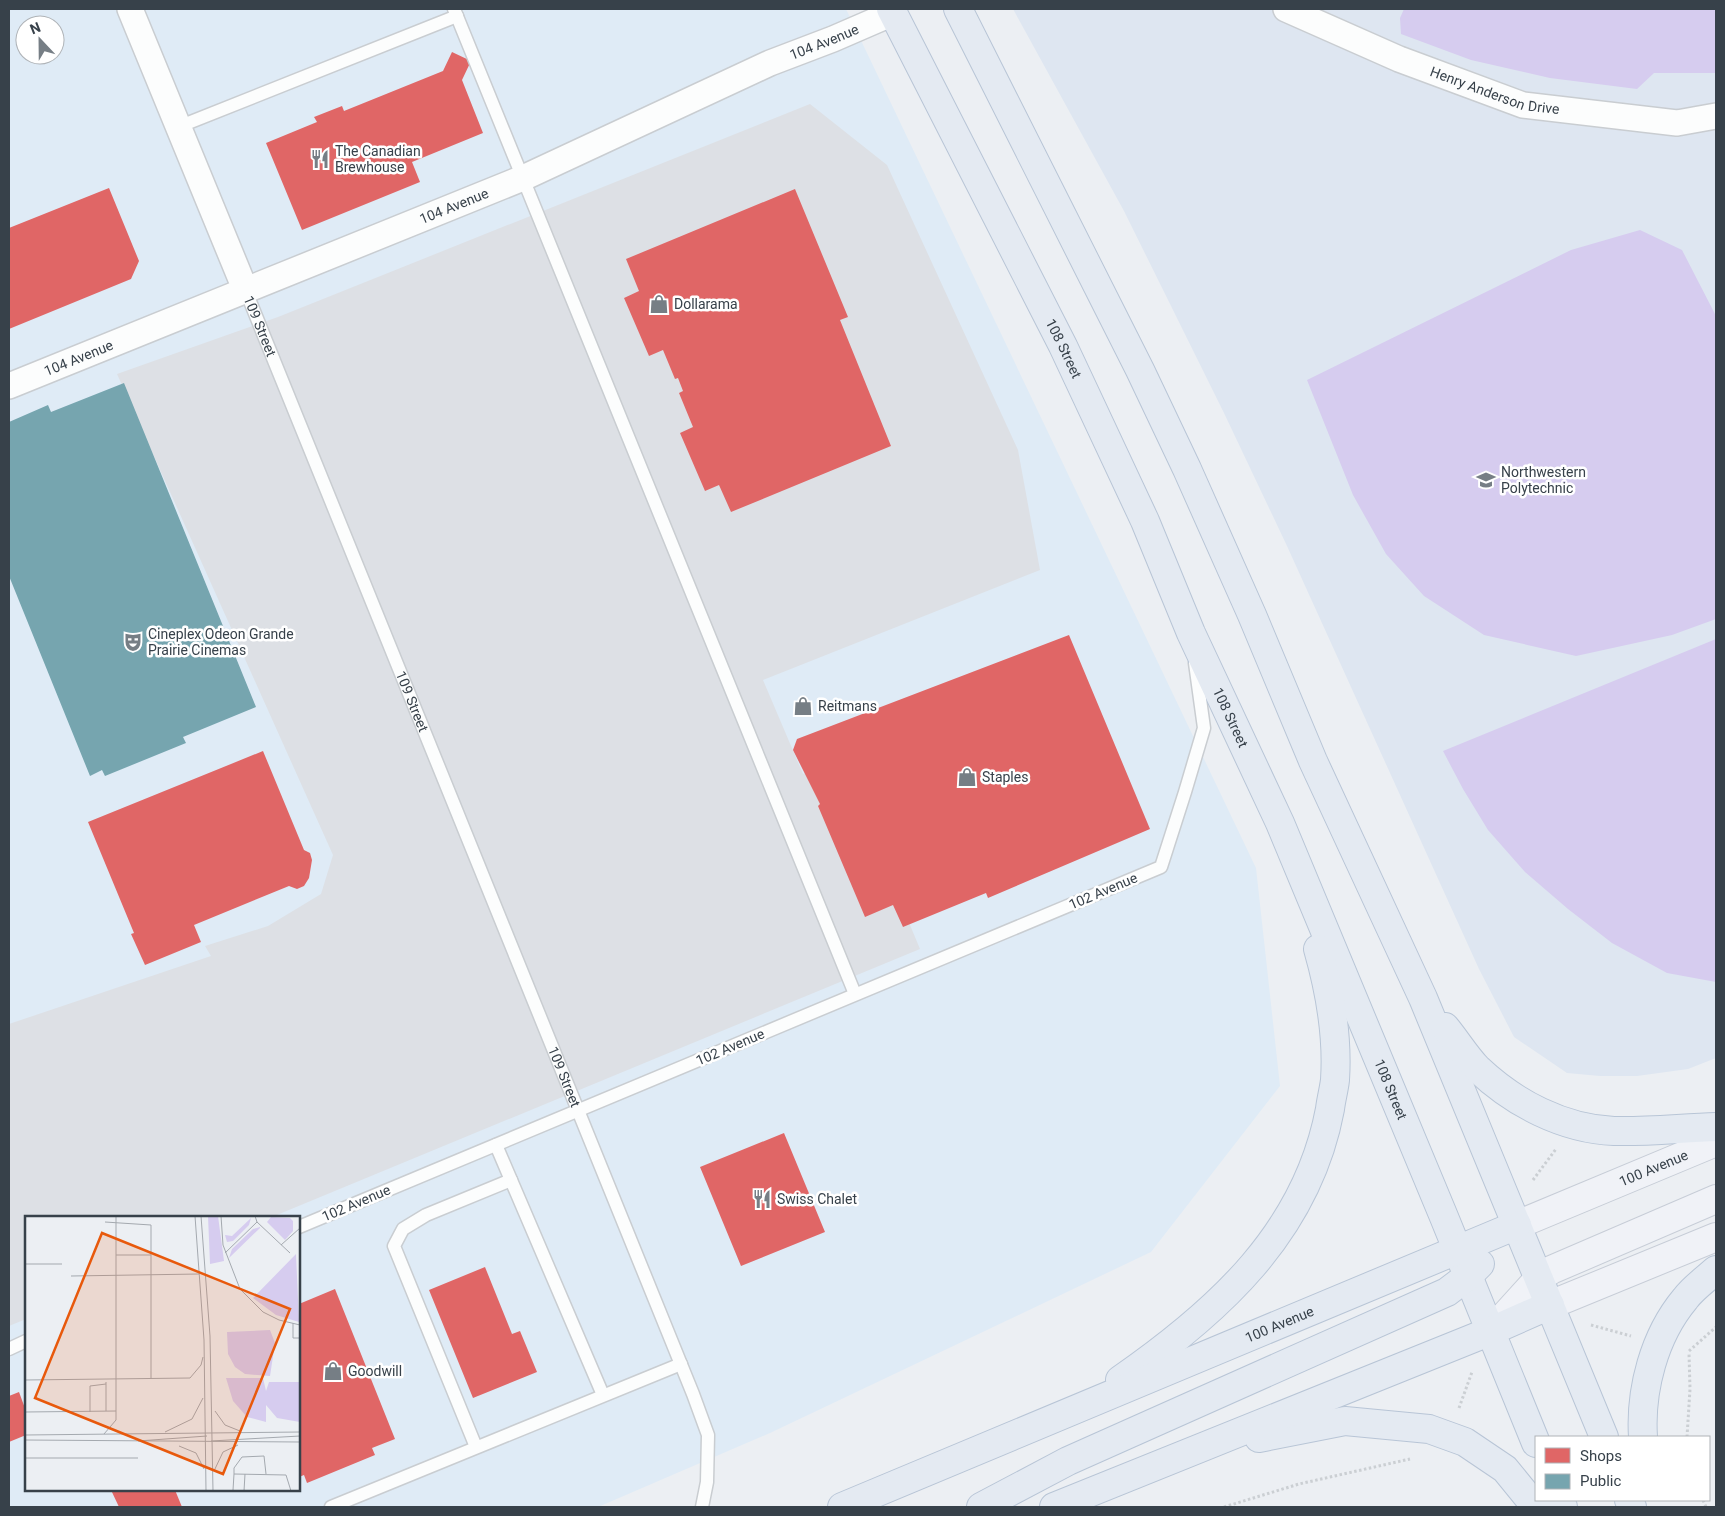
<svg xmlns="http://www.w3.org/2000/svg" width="1725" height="1516" font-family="Roboto,sans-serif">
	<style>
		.commercial { fill: #dfebf6; fill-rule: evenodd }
		.education { fill: #dee6f1 }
		.green { fill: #d6ccef }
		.parking { fill: #dde0e5 }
		.shops { fill: #e06666 }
		.public { fill: #76a5af }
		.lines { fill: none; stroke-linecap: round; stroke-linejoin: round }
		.lane-casing { stroke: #c9cdd1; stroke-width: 15 }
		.street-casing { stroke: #c9cdd1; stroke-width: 28 }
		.secondary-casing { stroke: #c7cdd7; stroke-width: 30 }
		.primary-casing { stroke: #b8c5d6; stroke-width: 30 }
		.path { stroke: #cbcfd3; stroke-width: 3; stroke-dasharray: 2.5 2.5; stroke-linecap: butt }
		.lane { stroke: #fcfdfd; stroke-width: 12 }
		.street { stroke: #fcfdfd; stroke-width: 25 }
		.secondary { stroke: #f0f2f7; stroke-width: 28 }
		.primary { stroke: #e4eaf2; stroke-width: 28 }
		.labels { text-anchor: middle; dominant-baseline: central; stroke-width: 5; stroke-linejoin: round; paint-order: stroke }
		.street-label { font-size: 14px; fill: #37414a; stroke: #fff }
		.poi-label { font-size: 14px; fill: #37414a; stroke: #fff; text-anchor: start }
		.inset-road { fill: none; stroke: #a4a9af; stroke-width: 1 }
		.view { fill: #e8590c; fill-opacity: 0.15; stroke: #e8590c; stroke-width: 2.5 }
		.inset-edge { fill: none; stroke: #37414a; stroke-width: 2.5 }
	</style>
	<rect width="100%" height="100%" fill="#eceff3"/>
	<!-- commercial -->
	<path class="commercial" d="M9,9h837l410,859 24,218 -129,166 -381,181 -172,74h-589zM25,25h30v30h-30zM26,1217h273v273h-273z"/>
	<!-- education -->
	<path class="education" d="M1013,9h703v1049l-28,11 -51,7h-37l-33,-3 -53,-36 -35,-68 -192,-423 -63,-133 -100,-202z"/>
	<!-- green -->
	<path class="green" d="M1404,9h312v64h-62l-17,16 -87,-11 -79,-18 -70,-26 -1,-16z
		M1640,230l42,20 34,66v303l-44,16 -96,21 -92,-21 -60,-39 -38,-42 -33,-59 -46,-115 264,-130z
		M1716,639v343l-49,-9 -55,-30 -44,-34 -43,-37 -37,-42 -25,-41 -20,-38z"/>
	<!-- parking -->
	<path class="parking" d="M810,104l77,61 131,285 22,120 -277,110 40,94 12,-4 53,54 52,125 -648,268h-246v102l-17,7v-302l202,-68 -6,-10 63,-20 53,-32 12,-39 -216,-481 161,-57z"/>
	<!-- shops -->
	<path class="shops" d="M452,52l19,9 -9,19 21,53 -71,29 8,20 -118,48 -36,-87 51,-21 -3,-5 28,-11 2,5 99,-40z
		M109,188l30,73 -8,18 -122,50v-101z
		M795,189l53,128 -8,3 51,126 -160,66 -12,-27 -14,6 -25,-58 13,-6 -14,-34 4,-2 -5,-13 -3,1 -12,-29 -14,6 -25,-58 15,-7 -13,-32z
		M1069,635l81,194 -162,69 -2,-5 -83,34 -10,-22 -28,12 -47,-111 2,-2 -27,-54 4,-11z
		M263,751l41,99 6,3 2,7 -3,18 -5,8 -7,3 -8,-3 -95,39 7,17 -56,23 -14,-31 3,-1 -46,-111z
		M784,1133l41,99 -84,34 -41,-99z
		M485,1267l27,67 8,-3 17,41 -64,26 -44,-108z
		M335,1289l60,150 -23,9 3,7 -68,28 -3,-8 -5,2v-173z
		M19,1392l7,19v24l-17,7v-46z
		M111,1490h64l7,17h-63z"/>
	<!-- public -->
	<path class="public" d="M124,383l132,324 -73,30 3,6 -81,33 -3,-6 -12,6 -81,-200v-154l39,-17 3,7z"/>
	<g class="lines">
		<!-- lane casing -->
		<g class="lane-casing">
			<g id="lane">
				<path d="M454,9l401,985"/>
				<path d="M178,127l279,-111"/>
				<path id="s1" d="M245,289l448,1105 15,41 -1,47 -5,25"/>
				<path d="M496,1145l107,250"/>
				<path d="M299,1227l862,-360 24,-75 19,-64 -9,-65"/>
				<path d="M9,1349l17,-8"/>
				<path d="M476,1447l-82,-201 9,-17 23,-14 85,-35"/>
				<path d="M331,1507l350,-143"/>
			</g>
		</g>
		<!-- street casing -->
		<g class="street-casing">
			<g id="street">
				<path d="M130,9l115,280"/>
				<path id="s2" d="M1286,9l113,50 124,46 154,18 39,-7"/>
				<path id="s3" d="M9,386l514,-208 247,-115 63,-24 60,-26"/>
			</g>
		</g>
		<!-- secondary casing -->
		<g class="secondary-casing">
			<g id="secondary">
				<path id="s4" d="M1517,1225l199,-83"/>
				<path d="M1550,1305l166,-68"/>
				<path d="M1491,1331l48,-53 12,-8 165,-71"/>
			</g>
		</g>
		<!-- primary casing -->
		<g class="primary-casing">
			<g id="primary">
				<path id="s5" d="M891,9l172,337 82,175 46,112 89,190 164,394 92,226"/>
				<path d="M958,9l182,361 47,99 65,146 61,146 110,237 181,439"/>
				<path d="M1445,1027c11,13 21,30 33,42 36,34 85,60 136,62 33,1 68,-3 102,-4"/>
				<path d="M1120,1380c98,-68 187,-148 210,-271 1,-9 4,-20 5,-29 3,-45 -5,-89 -17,-131"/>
				<path d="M1643,1437c-3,-47 11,-101 42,-138 8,-11 21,-20 31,-29"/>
				<path d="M1259,1438l86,-17 84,8 36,13 40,27 31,38"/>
				<path d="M1559,1500l4,7"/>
				<path d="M1629,1500l3,7"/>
				<path id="s6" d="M842,1507l675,-282"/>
				<path d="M981,1507l87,-46 379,-169 21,-16 12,-12"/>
				<path d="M1054,1507l437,-176 59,-26"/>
			</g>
		</g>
		<!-- path -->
		<path class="path" d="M1533,1180l23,-31
			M1591,1325l40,11
			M1689,1351l27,-24
			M1459,1408l13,-36
			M1687,1437l3,-48 -1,-36
			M1703,1500l3,7
			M1224,1507l75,-23 111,-25"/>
		<!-- lane -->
		<use href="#lane" class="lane"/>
		<!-- street -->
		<use href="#street" class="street"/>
		<!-- secondary -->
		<use href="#secondary" class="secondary"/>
		<!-- primary -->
		<use href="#primary" class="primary"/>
	</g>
	<!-- icons -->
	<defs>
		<g id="restaurant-bare" transform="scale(1.5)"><path d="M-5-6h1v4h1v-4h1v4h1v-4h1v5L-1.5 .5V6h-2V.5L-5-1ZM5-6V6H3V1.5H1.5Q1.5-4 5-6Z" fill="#767e85" stroke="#fff" stroke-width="2.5" paint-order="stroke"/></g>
		<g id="shop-bare" transform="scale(1.5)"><path d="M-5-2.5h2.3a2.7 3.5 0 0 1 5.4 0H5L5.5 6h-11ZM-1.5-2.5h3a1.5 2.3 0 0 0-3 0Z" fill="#767e85" stroke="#fff" stroke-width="2.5" paint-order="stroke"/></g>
		<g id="university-bare" transform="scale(1.5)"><path d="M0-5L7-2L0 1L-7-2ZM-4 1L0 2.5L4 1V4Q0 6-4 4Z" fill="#767e85" stroke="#fff" stroke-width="2.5" paint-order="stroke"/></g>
		<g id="theatre-bare" transform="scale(1.5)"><path d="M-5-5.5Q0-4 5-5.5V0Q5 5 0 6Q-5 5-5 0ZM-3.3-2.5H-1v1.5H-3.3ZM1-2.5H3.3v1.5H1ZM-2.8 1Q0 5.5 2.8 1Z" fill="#767e85" stroke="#fff" stroke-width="2.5" paint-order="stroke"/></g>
	</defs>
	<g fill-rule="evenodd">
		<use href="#restaurant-bare" x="320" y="159"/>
		<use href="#shop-bare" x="659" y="304"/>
		<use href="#university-bare" x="1486" y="480"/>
		<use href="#theatre-bare" x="133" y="642"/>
		<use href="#shop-bare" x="803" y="706"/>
		<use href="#shop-bare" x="967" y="777"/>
		<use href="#restaurant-bare" x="762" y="1199"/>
		<use href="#shop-bare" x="333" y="1371"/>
	</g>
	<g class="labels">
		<!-- street labels -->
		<g class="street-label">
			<text stroke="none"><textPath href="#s3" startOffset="885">104 Avenue</textPath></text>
			<text stroke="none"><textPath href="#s2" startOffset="225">Henry Anderson Drive</textPath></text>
			<text stroke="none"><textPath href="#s3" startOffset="480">104 Avenue</textPath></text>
			<text stroke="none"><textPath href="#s1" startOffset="40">109 Street</textPath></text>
			<text stroke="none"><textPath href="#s5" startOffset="381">108 Street</textPath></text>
			<text stroke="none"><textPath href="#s3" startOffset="75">104 Avenue</textPath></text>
			<text stroke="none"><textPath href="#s1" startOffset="445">109 Street</textPath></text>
			<text stroke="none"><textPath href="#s5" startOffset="786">108 Street</textPath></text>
			<text transform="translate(1103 891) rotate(-23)">102 Avenue</text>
			<text transform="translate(730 1047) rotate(-23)">102 Avenue</text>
			<text stroke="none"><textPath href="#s1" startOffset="850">109 Street</textPath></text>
			<text stroke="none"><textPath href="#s5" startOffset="1191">108 Street</textPath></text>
			<text stroke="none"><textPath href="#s4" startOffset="148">100 Avenue</textPath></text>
			<text transform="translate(356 1203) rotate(-23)">102 Avenue</text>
			<text stroke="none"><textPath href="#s6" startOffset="474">100 Avenue</textPath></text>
		</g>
		<!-- poi labels -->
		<g class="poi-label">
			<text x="335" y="151">The Canadian<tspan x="335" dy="16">Brewhouse</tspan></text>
			<text x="674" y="304">Dollarama</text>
			<text x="1501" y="472">Northwestern<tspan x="1501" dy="16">Polytechnic</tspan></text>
			<text x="148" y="634">Cineplex Odeon Grande<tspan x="148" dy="16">Prairie Cinemas</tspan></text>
			<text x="818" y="706">Reitmans</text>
			<text x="982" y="777">Staples</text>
			<text x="777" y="1199">Swiss Chalet</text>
			<text x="348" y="1371">Goodwill</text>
		</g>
	</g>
	<!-- overview -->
	<g transform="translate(25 1216)">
		<rect width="275" height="275" fill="#eceff3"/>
		<path d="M183,0h10l6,45 -14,3zM246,1l19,1 3,3v10l-8,9 -18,-18zM226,2l-2,7 -16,16 -6,1 -2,-7 7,1zM235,11v1l-31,30 3,-9 21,-20zM271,38l3,68 -23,-7 -23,-17zM245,114l5,13 -5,33 -25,-2 -10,-7 -7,-13 -1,-22zM201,162h37l3,13 3,-9h31v40l-23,-4 -11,-13v17l-19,-5 -14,-16z" fill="#d6ccef"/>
		<path class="inset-road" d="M170,0l9,124 2,151M176,0l9,120 3,155M196,0l2,29 17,44 23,23 16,8 21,5M230,0l2,6 33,31M80,6l46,3v154M256,29l19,-17M200,37l32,-31M91,39h35M0,48h37M46,60l128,-2M268,107v15h7M0,164l165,-2 11,-13 2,-8M81,166v29M190,195l10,14 15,6M0,196l91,-1M65,196v-26l16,-2M140,216l27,-13 11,-21M79,218l12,-14v-204M0,219l275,-3M0,224l275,2M113,225l69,-5M186,225l89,-5M154,230l17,7 8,16M0,242h113M189,255l9,-19 15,-7M241,258l-2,-18 -22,1 -8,11v6l52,1 5,16M208,274l1,-16M219,275l1,-17"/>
		<path class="view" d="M77,17l188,76 -67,165 -188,-76z"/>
		<rect width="275" height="275" class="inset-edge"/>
	</g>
	<!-- border -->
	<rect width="1725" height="1516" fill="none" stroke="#37414a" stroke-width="20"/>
	<!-- legend -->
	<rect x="1535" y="1436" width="175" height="65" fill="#ffffff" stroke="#afb3b7"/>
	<rect x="1545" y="1448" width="25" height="15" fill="#e06666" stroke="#afb3b7"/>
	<text x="1580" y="1461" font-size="15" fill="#37414a">Shops</text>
	<rect x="1545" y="1474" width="25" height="15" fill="#76a5af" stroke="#afb3b7"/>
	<text x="1580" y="1486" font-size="15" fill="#37414a">Public</text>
	<!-- north arrow -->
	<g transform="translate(40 40) rotate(338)"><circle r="24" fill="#ffffff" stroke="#afb3b7"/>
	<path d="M0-4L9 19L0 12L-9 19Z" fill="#767e85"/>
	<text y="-8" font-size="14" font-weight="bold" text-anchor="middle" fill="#37414a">N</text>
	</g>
</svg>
